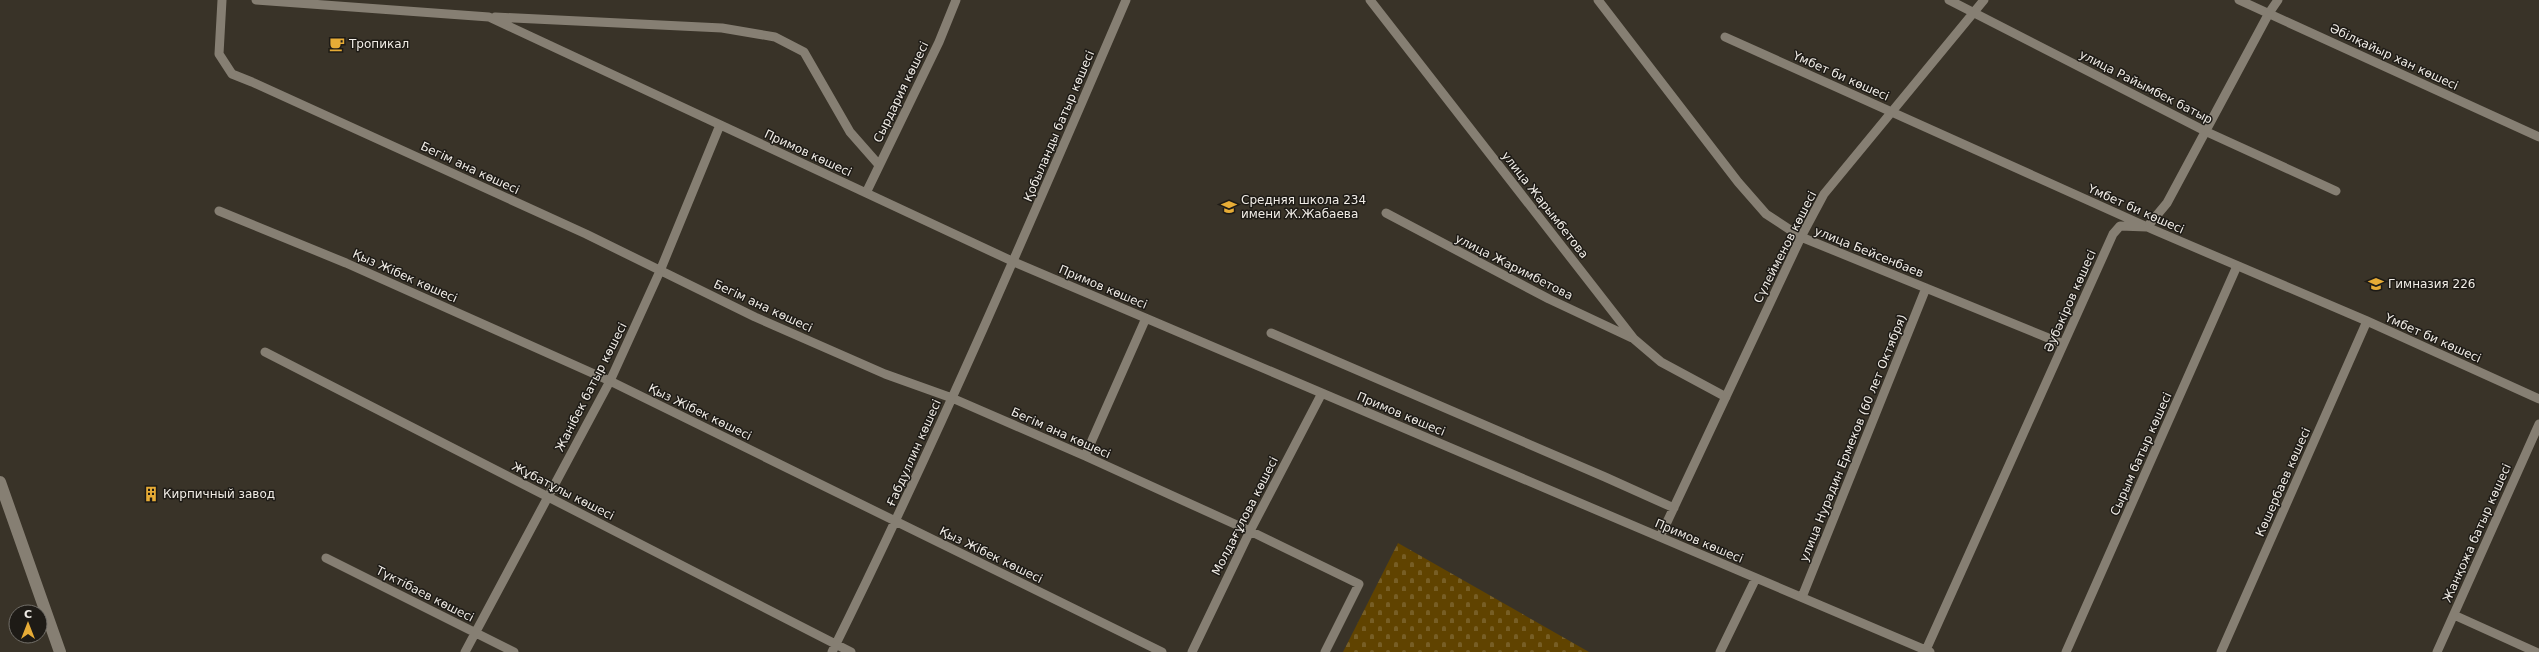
<svg xmlns="http://www.w3.org/2000/svg" width="2539" height="652" font-family="'DejaVu Sans',sans-serif">
	<style>
		.cemetery { fill: url(#cemetery-stones) }
		.lines { fill: none; stroke-linecap: round; stroke-linejoin: round }
		.street { stroke: #867f73; stroke-width: 9 }
		.secondary { stroke: #867f73; stroke-width: 12 }
		.labels { text-anchor: middle; dominant-baseline: central; stroke-width: 3; stroke-linejoin: round; paint-order: stroke }
		.poi-label { font-size: 12px; fill: #f0ece6; stroke: #1e1b16; text-anchor: start }
		.street-label { font-size: 12px; fill: #f0ece6; stroke: #1e1b16 }
	</style>
	<defs>
		<pattern id="cemetery-stones" width="16" height="16" patternUnits="userSpaceOnUse"><rect width="16" height="16" fill="#604300"/><path d="M2 7V4a2 2 0 0 1 4 0v3zM10 15v-3a2 2 0 0 1 4 0v3z" fill="#775e25"/></pattern>
	</defs>
	<rect width="100%" height="100%" fill="#393328"/>
	<!-- cemetery -->
	<path class="cemetery" d="M1398,543l191,109h-246z"/>
	<g class="lines">
		<!-- street -->
		<path class="street" d="M222,0l-3,54 13,20 20,8 334,152 169,83 130,57 67,24 133,58 165,75 109,53 -34,68
			M256,0l233,17 525,245 916,390
			M1370,0l264,339 27,23 65,35
			M1598,0l140,182 28,32 35,23 262,107
			M1949,0l258,132 129,59
			M2239,0l300,137
			M495,17l227,11 53,9 29,15 46,80 29,33
			M1725,37l429,193 213,91 172,78
			M866,193l73,-151 17,-42
			M219,211l127,52 264,118 552,271
			M1386,213l163,86 83,39
			M1271,333l334,144 69,31
			M265,352l586,300
			M1085,456l61,-138
			M1660,537l141,-300 23,-43 160,-194
			M326,558l188,94
			M1802,597l124,-309
			M2454,615l82,37
			M465,652l145,-271 50,-110 60,-146
			M832,652c106,-214 200,-433 294,-652
			M1192,652l58,-121 72,-138
			M1720,652l36,-74
			M1925,652l188,-418 7,-8 27,1 20,-24 102,-190 9,-13
			M2066,652l171,-386
			M2221,652l146,-331
			M2437,652l102,-228"/>
		<!-- secondary -->
		<path class="secondary" d="M0,482l60,170"/>
	</g>
	<!-- icons -->
	<defs>
		<g id="cafe-bare" transform="scale(1.2)"><path d="M-5.5-4.5H6V0H3Q3 3.5 0 3.5H-2.5Q-5.5 3.5-5.5 0ZM3-3.2v2h1.7v-2ZM-6 4.5H4V6H-6Z" fill="#e7ac36" stroke="#1e1b16" stroke-width="2.5" paint-order="stroke"/></g>
		<g id="school-bare" transform="scale(1.2)"><path d="M0-5L7-2L0 1L-7-2ZM-4 1L0 2.5L4 1V4Q0 6-4 4Z" fill="#e7ac36" stroke="#1e1b16" stroke-width="2.5" paint-order="stroke"/></g>
		<g id="building-bare" transform="scale(1.2)"><path d="M-4-6H4V6H1V3H-1V6H-4ZM-2.5-4.3h1.7v1.8h-1.7ZM.8-4.3h1.7v1.8H.8ZM-2.5-1h1.7V.8h-1.7ZM.8-1h1.7V.8H.8Z" fill="#e7ac36" stroke="#1e1b16" stroke-width="2.5" paint-order="stroke"/></g>
	</defs>
	<g fill-rule="evenodd">
		<use href="#cafe-bare" x="337" y="44"/>
		<use href="#school-bare" x="1229" y="207"/>
		<use href="#school-bare" x="2376" y="284"/>
		<use href="#building-bare" x="151" y="494"/>
	</g>
	<g class="labels">
		<!-- poi labels -->
		<g class="poi-label">
			<text x="349" y="44">Тропикал</text>
			<text x="1241" y="200">Средняя школа 234<tspan x="1241" dy="14">имени Ж.Жабаева</tspan></text>
			<text x="2388" y="284">Гимназия 226</text>
			<text x="163" y="494">Кирпичный завод</text>
		</g>
		<!-- street labels -->
		<g class="street-label">
			<text transform="translate(2394 57) rotate(25)">Әбілқайыр хан көшесі</text>
			<text transform="translate(1841 76) rotate(24)">Үмбет би көшесі</text>
			<text transform="translate(2146 87) rotate(27)">улица Райымбек батыр</text>
			<text transform="translate(901 92) rotate(-64)">Сырдария көшесі</text>
			<text transform="translate(1059 126) rotate(-67)">Қобыланды батыр көшесі</text>
			<text transform="translate(808 153) rotate(25)">Примов көшесі</text>
			<text transform="translate(470 168) rotate(25)">Бегім ана көшесі</text>
			<text transform="translate(1545 205) rotate(52)">улица Жарымбетова</text>
			<text transform="translate(2136 209) rotate(24)">Үмбет би көшесі</text>
			<text transform="translate(1785 247) rotate(-63)">Сүлейменов көшесі</text>
			<text transform="translate(1869 252) rotate(22)">улица Бейсенбаев</text>
			<text transform="translate(1514 267) rotate(27)">улица Жаримбетова</text>
			<text transform="translate(405 276) rotate(24)">Қыз Жібек көшесі</text>
			<text transform="translate(1103 287) rotate(23)">Примов көшесі</text>
			<text transform="translate(2070 301) rotate(-66)">Әубәкіров көшесі</text>
			<text transform="translate(763 306) rotate(25)">Бегім ана көшесі</text>
			<text transform="translate(2433 338) rotate(24)">Үмбет би көшесі</text>
			<text transform="translate(591 387) rotate(-63)">Жанібек батыр көшесі</text>
			<text transform="translate(700 412) rotate(26)">Қыз Жібек көшесі</text>
			<text transform="translate(1401 414) rotate(23)">Примов көшесі</text>
			<text transform="translate(1061 433) rotate(24)">Бегім ана көшесі</text>
			<text transform="translate(1853 438) rotate(-68)">улица Нурадин Ермеков (60 лет Октября)</text>
			<text transform="translate(914 453) rotate(-66)">Ғабдуллин көшесі</text>
			<text transform="translate(2141 454) rotate(-66)">Сырым батыр көшесі</text>
			<text transform="translate(2283 482) rotate(-66)">Көшербаев көшесі</text>
			<text transform="translate(563 491) rotate(27)">Жұбатұлы көшесі</text>
			<text transform="translate(1245 516) rotate(-63)">Молдағұлова көшесі</text>
			<text transform="translate(2477 533) rotate(-66)">Жанқожа батыр көшесі</text>
			<text transform="translate(1699 541) rotate(23)">Примов көшесі</text>
			<text transform="translate(991 555) rotate(26)">Қыз Жібек көшесі</text>
			<text transform="translate(425 594) rotate(27)">Түктібаев көшесі</text>
		</g>
	</g>
	<!-- north arrow -->
	<g transform="translate(28 624)"><circle r="19" fill="#1e1b16" stroke="#726f69"/>
	<path d="M0-3L7 15L0 10L-7 15Z" fill="#e7ac36"/>
	<text y="-6" font-size="11" font-weight="bold" text-anchor="middle" fill="#f0ece6">С</text>
	</g>
</svg>
